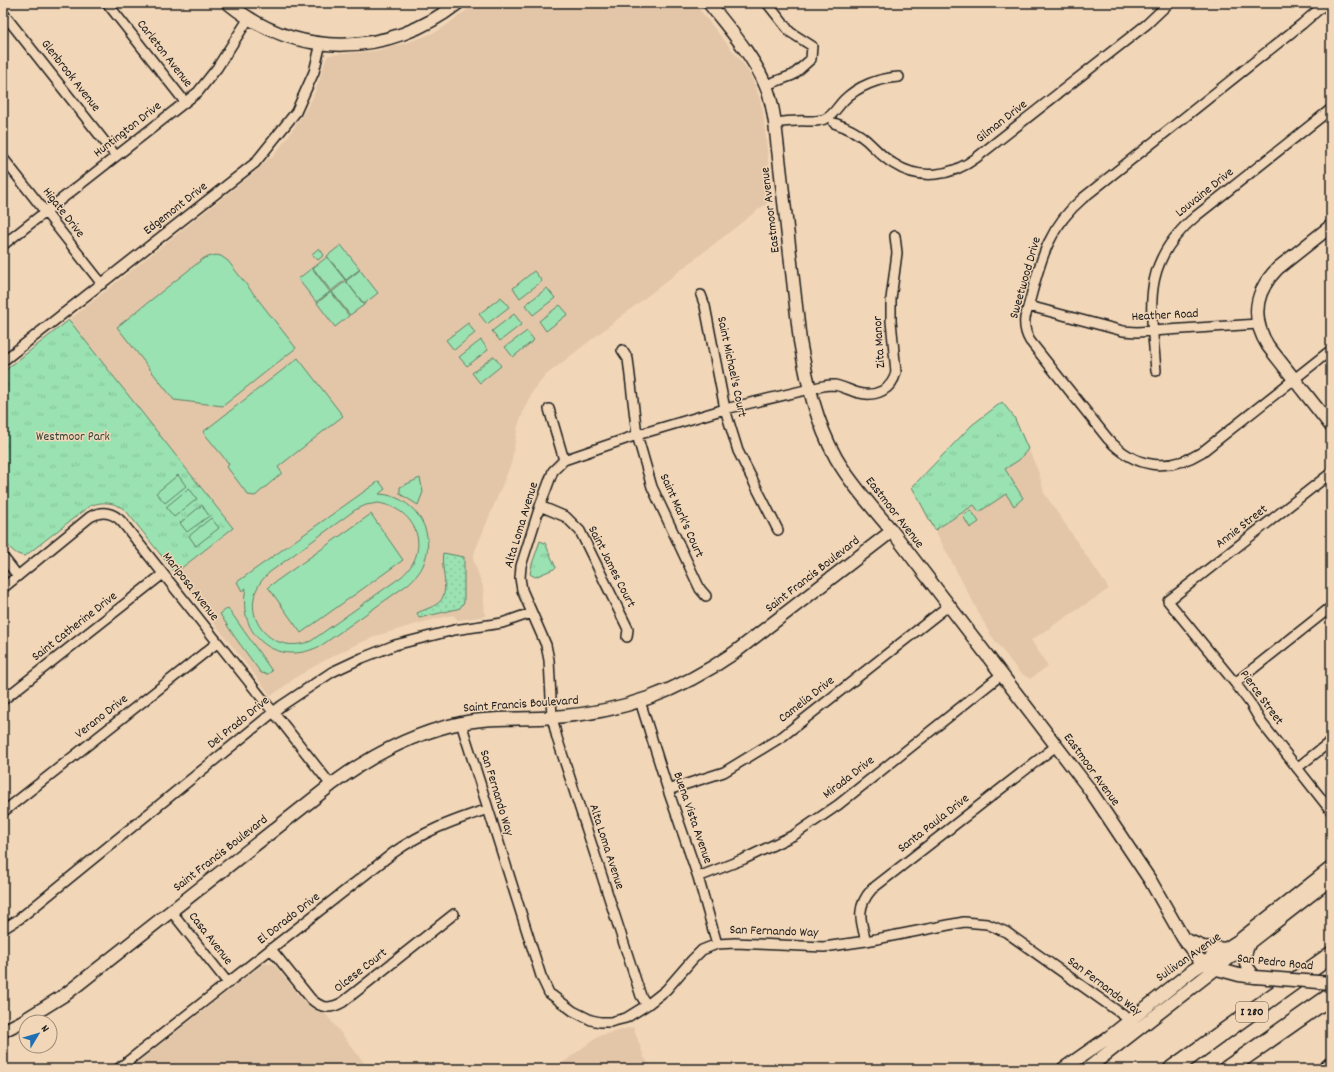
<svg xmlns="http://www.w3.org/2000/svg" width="1334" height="1072" font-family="Dekko,sans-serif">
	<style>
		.built { fill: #e3c6a8 }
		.grass { fill: url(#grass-dots); stroke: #5b7f66 }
		.park { fill: url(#park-tufts); stroke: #5b7f66 }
		.pitch { fill: #9ae2b1; stroke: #5b7f66; fill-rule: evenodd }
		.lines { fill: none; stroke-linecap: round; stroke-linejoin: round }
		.street-casing { stroke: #1c1c1c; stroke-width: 12 }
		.secondary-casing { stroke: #1c1c1c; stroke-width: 15 }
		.highway-casing { stroke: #1c1c1c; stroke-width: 19 }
		.street { stroke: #f1d6b8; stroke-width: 9 }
		.secondary { stroke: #f1d6b8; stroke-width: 12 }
		.highway { stroke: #f1d6b8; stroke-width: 16 }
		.secondary-bridge-casing { stroke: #1c1c1c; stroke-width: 15; stroke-linecap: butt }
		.secondary-bridge { stroke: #f1d6b8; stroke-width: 12 }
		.labels { text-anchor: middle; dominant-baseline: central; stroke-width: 3; stroke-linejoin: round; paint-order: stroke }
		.shield { fill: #f1d6b8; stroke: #5c544b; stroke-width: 1 }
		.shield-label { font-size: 12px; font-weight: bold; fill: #1c1c1c }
		.street-label { font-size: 13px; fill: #1c1c1c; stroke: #f1d6b8 }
		.park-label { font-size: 13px; fill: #35443a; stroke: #f1d6b8 }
	</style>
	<defs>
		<pattern id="grass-dots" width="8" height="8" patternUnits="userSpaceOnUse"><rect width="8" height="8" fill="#9ae2b1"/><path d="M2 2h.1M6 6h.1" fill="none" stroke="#84c198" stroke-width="1.8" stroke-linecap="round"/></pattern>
		<pattern id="park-tufts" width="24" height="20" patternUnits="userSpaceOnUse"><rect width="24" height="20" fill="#9ae2b1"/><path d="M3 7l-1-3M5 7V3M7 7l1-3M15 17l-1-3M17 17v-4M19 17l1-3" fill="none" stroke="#84c198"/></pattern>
	</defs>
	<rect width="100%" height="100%" fill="#f1d6b8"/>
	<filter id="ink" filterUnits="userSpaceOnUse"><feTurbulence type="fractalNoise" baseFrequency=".025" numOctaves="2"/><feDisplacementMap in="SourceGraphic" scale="8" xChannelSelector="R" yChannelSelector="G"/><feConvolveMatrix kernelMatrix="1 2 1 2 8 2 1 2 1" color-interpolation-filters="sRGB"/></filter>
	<g filter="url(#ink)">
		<!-- built -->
		<path class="built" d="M476,3h218l51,63 7,12 7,18 4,15 9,88 -226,176 -13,16 -8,16 -7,19 -7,38 -36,87 -2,8 10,28 2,29 -27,4 -5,-5 -33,8 -41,12 -26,11 -33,17 -22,13 -27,20 -96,-123 58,-45 -164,-208 187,-149 13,-13h3l20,-27 20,-32 7,-18 7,-22 3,-4 46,-4 34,-9 27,-10 8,-5z
			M1002,402l12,15 5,11 20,45 5,20 65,96 -78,51 17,26 -18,13 -11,-7 -29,-38 -78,-147 60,-62z
			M264,963l10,1 31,39 8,6 12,4 44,56h-240z
			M633,1027l12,32 8,10h-98l43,-33z"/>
		<!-- grass -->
		<path class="grass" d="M443,553l21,4v45l-4,6 -3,1 -38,9 -2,-5c6,-3 14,-5 20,-9 15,-10 3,-36 6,-51z"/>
		<!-- park -->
		<path class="park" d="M69,320l164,208 -58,45 -48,-61c-10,-10 -26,-12 -39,-5l-63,49c-11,-1 -16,-9 -22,-18v-166z
			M1002,402l12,15 14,32 -9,11 -14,9 18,29 -9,8 -8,-12 -27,18 -5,-7 -39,25 -23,-43 60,-62z
			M971,510l8,12 -9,6 -7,-12z
			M540,541l5,2 11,25 -21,9 -5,-3 2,-10z"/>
		<!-- pitch -->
		<path class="pitch" d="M341,245l19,24 -14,11 -19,-24z
			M319,248l5,7 -6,5 -6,-6z
			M216,255l5,1 7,5 68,87 -73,58 -49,-6 -57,-73 87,-69z
			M327,257l18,23 -14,11 -18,-23z
			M312,268l18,24 -14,10 -18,-23z
			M360,270l18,23 -14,11 -18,-23z
			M534,271l8,10 -22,17 -7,-10z
			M346,281l18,24 -14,10 -18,-23z
			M547,288l8,10 -22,17 -8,-10z
			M331,292l18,24 -14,11 -18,-24z
			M501,297l8,10 -22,17 -8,-10z
			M560,305l8,9 -22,17 -7,-10z
			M514,314l8,10 -22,17 -8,-10z
			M468,323l7,10 -21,17 -8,-10z
			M527,331l7,9 -21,17 -8,-10z
			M481,340l7,10 -21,16 -8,-9z
			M494,356l7,10 -21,17 -8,-10z
			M298,358l45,58 -65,51 4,6 -27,23 -7,-1 -21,-28 2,-3 -26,-32z
			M178,475l8,11 -21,17 -9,-10z
			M420,478l3,14 -5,13 -18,-11v-7z
			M379,481l6,8 -6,5c33,1 57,35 46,66 -3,11 -10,18 -18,25l-85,60c-44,24 -86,-9 -76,-57l-4,3 -5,-9zM378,503c40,6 54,48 23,74l-90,64c-46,18 -79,-37 -41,-69l85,-62 11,-5z
			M189,488l8,11 -23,18 -8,-10z
			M202,505l7,11 -22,16 -7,-9z
			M371,514l32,46 -102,73 -33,-46z
			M211,518l8,10 -23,18 -7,-10z
			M228,608l44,63 -4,3 -7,-1 -27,-37 -14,-22z"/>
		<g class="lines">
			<!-- street casing -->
			<g class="street-casing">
				<path id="street" d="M107,3l78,99
					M1326,3l-24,21 -219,174c-40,34 -44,72 -58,120 -1,9 0,15 5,23l78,98c27,29 60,34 94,13l129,-102
					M3,13l113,143
					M766,85l27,-10 18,-16 1,-13 -22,-14 -23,-29
					M775,123c7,-1 14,-2 22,-2 9,-1 22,2 30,-3 7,-4 11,-12 17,-18 14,-14 35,-22 55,-23
					M834,123c12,4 23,9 32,17 9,8 17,18 28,24 26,17 58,12 82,-6l171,-134 22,-21
					M3,158l99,126
					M3,245l195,-153 19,-24 32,-50
					M701,295l4,11 20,103 13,42 40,79
					M1029,306l94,25 14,1 121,-8
					M622,350l6,9 9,76 15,52 48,102 6,7
					M3,361l252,-198 41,-51 18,-40 7,-29
					M1156,371c-5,-65 -16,-108 40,-155l135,-107
					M549,409l15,51
					M1331,473l-163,128 67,82 15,20 11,19 70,89
					M540,506l26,11 14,14 48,98 -1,8
					M3,557l15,19
					M3,588l87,-71c12,-7 23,-5 32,5l143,180 15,18 51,65
					M1235,683l96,-76
					M3,700l160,-126
					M640,701l28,89 30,87 19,67
					M461,723l80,253 8,17 24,18 18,9 9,2h10l16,-4 21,-13 19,-15 26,-30 10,-10 15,-6 18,-1 89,4 42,-6 98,-19 23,2 19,8 124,88 4,5
					M1297,768l34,-27
					M668,790l56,-18 59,-36 165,-130
					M3,812l214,-169
					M698,877l46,-18 50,-24 44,-30 163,-130
					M171,911l57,72
					M3,929l16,-10 262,-213 51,-34 30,-14 33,-13 59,-15 48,-7 29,-10
					M866,941c-6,-22 -10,-34 6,-52l184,-143
					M271,949l40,50c11,10 20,10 32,3l111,-88
					M647,1005l-6,-9 -84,-258 -5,-21 -3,-57 -3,-15 -24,-55 -2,-12 1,-12 19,-60 13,-35 11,-11 73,-25 88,-26 98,-23c4,-1 8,-1 12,-1 9,2 16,6 24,8 17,4 33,-3 37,-21l-5,-51v-22l6,-46 -2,-17
					M118,1069l275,-216c31,-22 59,-32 95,-44"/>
			</g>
			<!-- secondary casing -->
			<g class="secondary-casing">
				<path id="secondary" d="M228,3c69,57 161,54 230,0
					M709,3c20,26 43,51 56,81 6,12 8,26 10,39l25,218c7,41 16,81 36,117 15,26 37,50 56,73l198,259 60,90 33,58 14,19 7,6 13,6 22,6 16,2
					M1331,226l-53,42c-23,23 -28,49 -10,78l63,80
					M1184,939l19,8 24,2
					M1249,944c-7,15 -5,21 6,33
					M3,1031l18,-9 45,-28 265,-209c39,-29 82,-52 130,-62 33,-7 62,-3 94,-6 68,-5 123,-25 179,-64l158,-122
					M1063,1069l46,-32 84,-67 48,-31 90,-71
					M1087,1069l244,-190
					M1324,1069l7,-6"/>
			</g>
			<!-- highway casing -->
			<g class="highway-casing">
				<path id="highway" d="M1172,1069l159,-114
					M1227,1069l104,-73"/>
			</g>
			<!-- street -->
			<use href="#street" class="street"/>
			<!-- secondary -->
			<use href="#secondary" class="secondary"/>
			<!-- highway -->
			<use href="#highway" class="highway"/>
			<!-- secondary-bridge casing -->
			<g class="secondary-bridge-casing">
				<path id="secondary-bridge" d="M1255,977l76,6"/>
			</g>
			<!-- secondary-bridge -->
			<use href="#secondary-bridge" class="secondary-bridge"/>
		</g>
	</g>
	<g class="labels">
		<!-- shield labels -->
		<rect class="shield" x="1236" y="1002" width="32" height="20" rx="3"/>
		<g class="shield-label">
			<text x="1252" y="1012">I 280</text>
		</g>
		<!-- street labels -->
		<g class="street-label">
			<text transform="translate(164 54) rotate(52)">Carleton Avenue</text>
			<text transform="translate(70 76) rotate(52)">Glenbrook Avenue</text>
			<text transform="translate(1002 122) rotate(-38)">Gilman Drive</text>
			<text transform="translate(128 130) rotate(-38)">Huntington Drive</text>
			<text transform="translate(1205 193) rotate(-39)">Louvaine Drive</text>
			<text transform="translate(176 209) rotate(-38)">Edgemont Drive</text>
			<text transform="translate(771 210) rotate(-97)">Eastmoor Avenue</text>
			<text transform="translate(63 213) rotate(52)">Higate Drive</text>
			<text transform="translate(1026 278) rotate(-74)">Sweetwood Drive</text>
			<text transform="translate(1165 316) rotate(-3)">Heather Road</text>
			<text transform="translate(880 342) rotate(-94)">Zita Manor</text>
			<text transform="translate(731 367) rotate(78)">Saint Michael's Court</text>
			<text transform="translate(894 513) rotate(52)">Eastmoor Avenue</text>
			<text transform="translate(681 516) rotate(66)">Saint Mark's Court</text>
			<text transform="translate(522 525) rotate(-73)">Alta Loma Avenue</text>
			<text transform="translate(1242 527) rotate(-38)">Annie Street</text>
			<text transform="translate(611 567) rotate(63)">Saint James Court</text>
			<text transform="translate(813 575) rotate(-38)">Saint Francis Boulevard</text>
			<text transform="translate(190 587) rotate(52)">Mariposa Avenue</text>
			<text transform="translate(75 627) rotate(-38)">Saint Catherine Drive</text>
			<text transform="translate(1261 698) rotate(54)">Pierce Street</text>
			<text transform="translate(807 700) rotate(-38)">Camelia Drive</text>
			<text transform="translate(521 705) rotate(-4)">Saint Francis Boulevard</text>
			<text transform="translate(102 717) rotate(-38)">Verano Drive</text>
			<text transform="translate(239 723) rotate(-39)">Del Prado Drive</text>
			<text transform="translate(1091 770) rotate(54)">Eastmoor Avenue</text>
			<text transform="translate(849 778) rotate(-38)">Mirada Drive</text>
			<text transform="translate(496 793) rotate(73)">San Fernando Way</text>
			<text transform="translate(692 818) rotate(71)">Buena Vista Avenue</text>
			<text transform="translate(934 824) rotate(-38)">Santa Paula Drive</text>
			<text transform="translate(606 847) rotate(72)">Alta Loma Avenue</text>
			<text transform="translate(221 854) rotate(-38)">Saint Francis Boulevard</text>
			<text transform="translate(289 919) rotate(-38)">El Dorado Drive</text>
			<text transform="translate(774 932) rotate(2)">San Fernando Way</text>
			<text transform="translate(210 939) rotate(52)">Casa Avenue</text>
			<text transform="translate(1189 958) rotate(-35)">Sullivan Avenue</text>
			<text transform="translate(1275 963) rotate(6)">San Pedro Road</text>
			<text transform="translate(361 971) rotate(-38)">Olcese Court</text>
			<text transform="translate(1104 987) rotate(37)">San Fernando Way</text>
		</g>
		<!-- park labels -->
		<g class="park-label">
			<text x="73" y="437">Westmoor Park</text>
		</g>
	</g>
	<!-- margin -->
	<rect width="1334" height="1072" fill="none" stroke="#f1d6b8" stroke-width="16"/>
	<rect x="8" y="8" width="1318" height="1056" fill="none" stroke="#1c1c1c" stroke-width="1.5" filter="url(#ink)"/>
	<!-- north arrow -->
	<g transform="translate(38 1034) rotate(52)"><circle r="19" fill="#f1d6b8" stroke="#9c8c7a"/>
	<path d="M0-3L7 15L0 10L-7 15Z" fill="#1f6fb2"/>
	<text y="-6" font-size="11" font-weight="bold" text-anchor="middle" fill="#1c1c1c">N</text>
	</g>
</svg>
